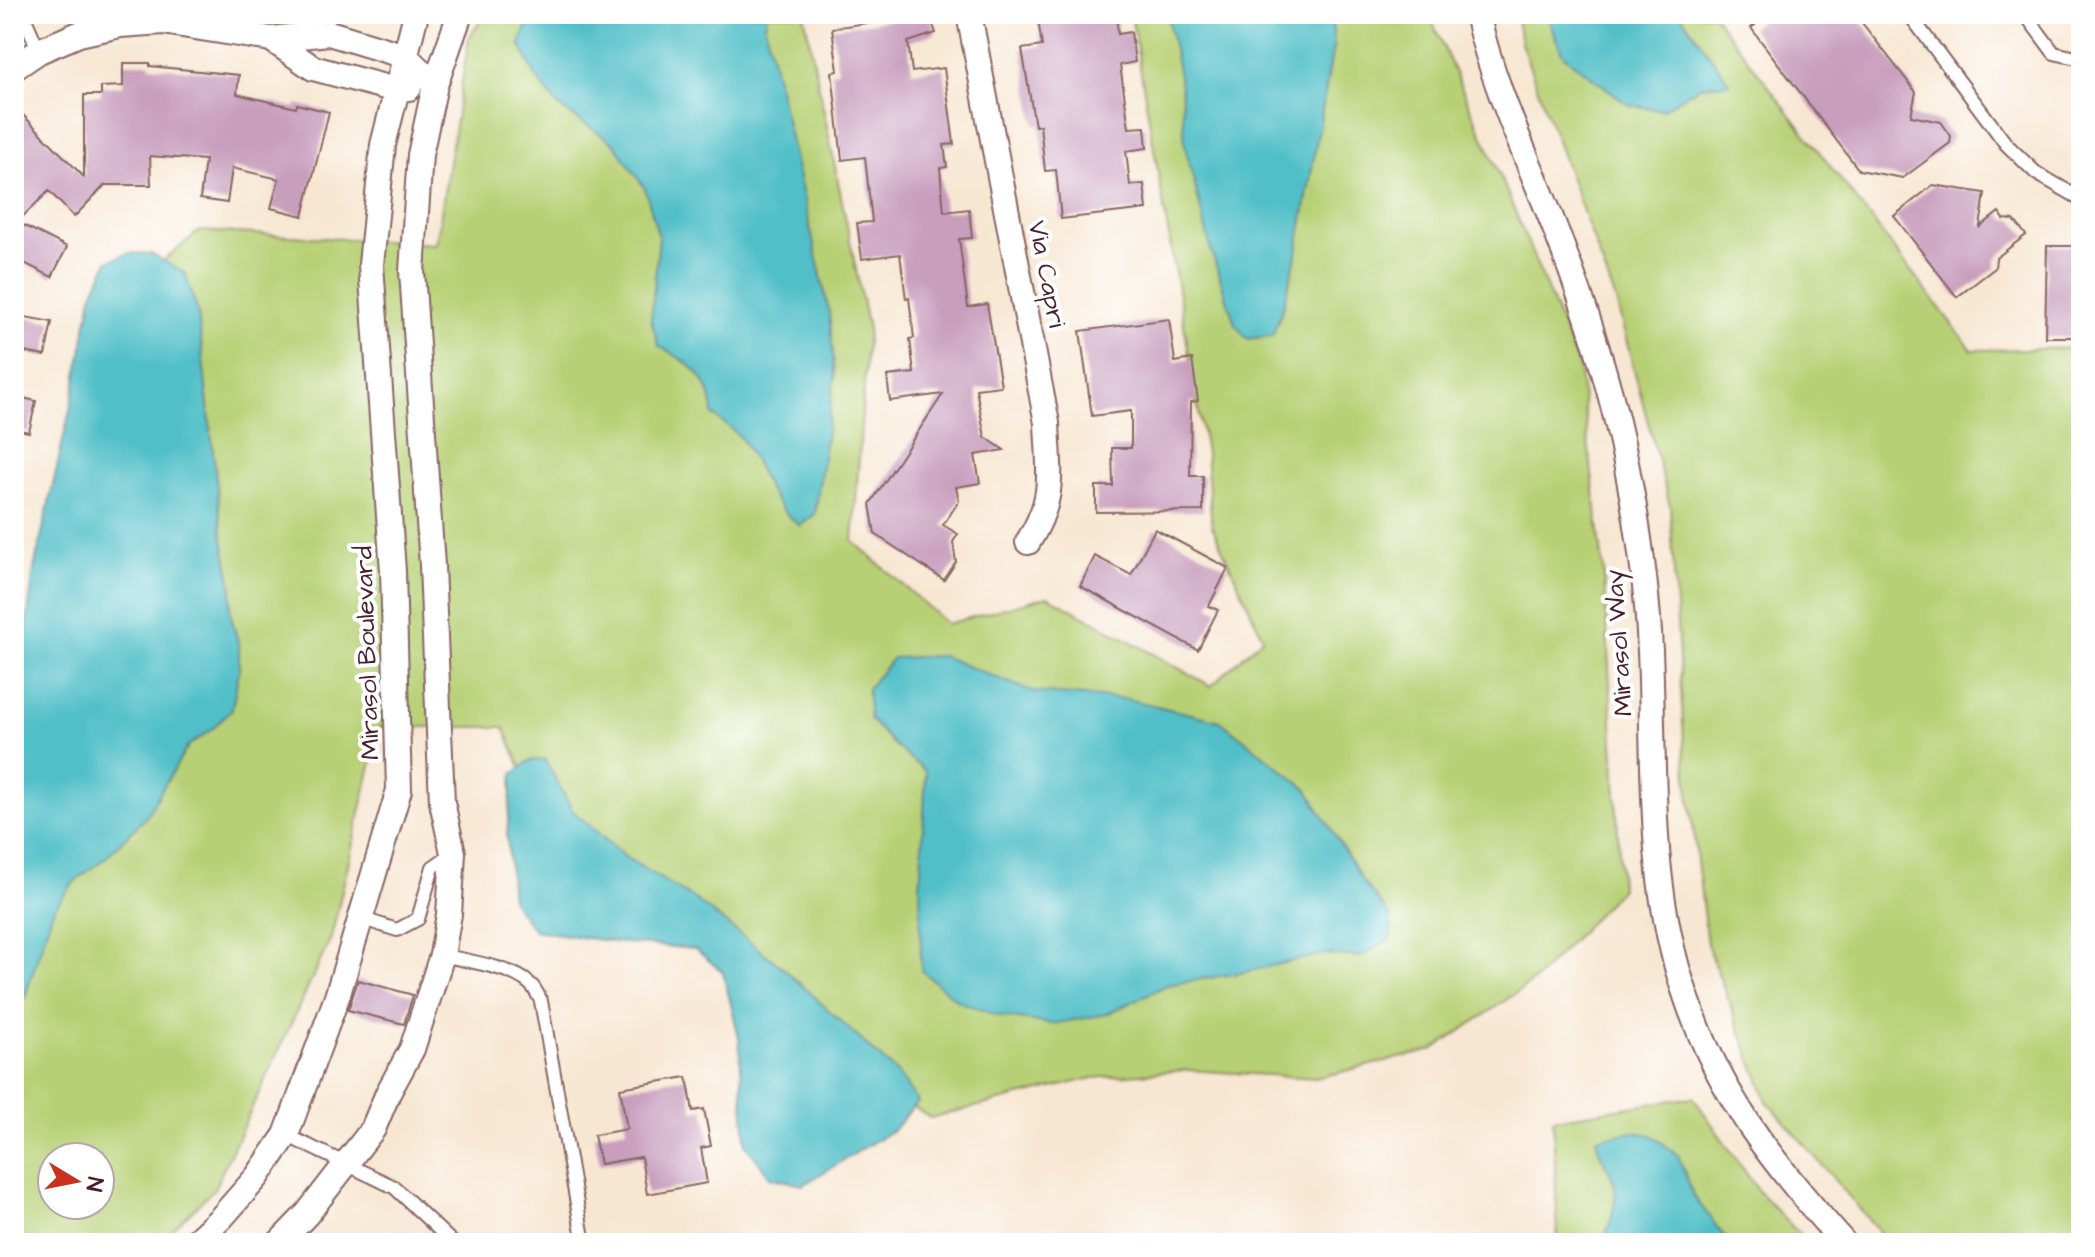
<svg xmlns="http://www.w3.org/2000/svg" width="2095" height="1257" font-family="'Architects Daughter',sans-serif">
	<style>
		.green { fill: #b7d075; stroke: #807850; stroke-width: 2; fill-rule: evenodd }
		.water { fill: #51bfc8; stroke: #4e6f7a; stroke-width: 2 }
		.building { fill: #c89ebd }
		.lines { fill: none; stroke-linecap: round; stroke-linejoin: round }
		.service-casing { stroke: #876565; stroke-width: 16 }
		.minor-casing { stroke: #876565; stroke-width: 28 }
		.service { stroke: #fff; stroke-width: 12 }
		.minor { stroke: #fff; stroke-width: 24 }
		.labels { text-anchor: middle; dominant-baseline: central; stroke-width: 8; stroke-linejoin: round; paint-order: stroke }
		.street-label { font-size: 26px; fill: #4a1f2b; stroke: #fff }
	</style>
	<rect width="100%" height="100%" fill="#fff"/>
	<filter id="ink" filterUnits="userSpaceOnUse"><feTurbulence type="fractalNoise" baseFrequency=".0125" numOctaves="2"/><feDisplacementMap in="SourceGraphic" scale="16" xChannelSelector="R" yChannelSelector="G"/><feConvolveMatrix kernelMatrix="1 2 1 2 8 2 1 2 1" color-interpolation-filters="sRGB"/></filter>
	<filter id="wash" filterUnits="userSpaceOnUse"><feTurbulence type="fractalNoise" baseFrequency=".006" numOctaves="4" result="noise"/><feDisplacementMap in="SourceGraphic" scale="32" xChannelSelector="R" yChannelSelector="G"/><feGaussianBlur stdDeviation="1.8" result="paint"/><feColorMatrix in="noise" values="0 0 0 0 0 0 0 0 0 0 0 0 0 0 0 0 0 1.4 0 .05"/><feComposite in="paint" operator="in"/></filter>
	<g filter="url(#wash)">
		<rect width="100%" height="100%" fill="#f7e7d2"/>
		<!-- green -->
		<path class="green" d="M485,14h319l64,315 -15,212 94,83 101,-28 163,90 52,-48 -51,-112 -6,-72 -75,-440h298l73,166 77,187 25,207 17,315 -86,91 -102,70 -117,28 -129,-8 -94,8 -163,40 -77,-52 -315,-258 -34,-81h-124l-49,211 -117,251 -55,54h-145v-389l126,-574 59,-49 237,13 33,-206zM52,1157h48v48h-48z
			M1516,14h197l259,336 109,-2v895h-192l-122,-142 -60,-157 -22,-185 -15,-253 -54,-205 -95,-258z
			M1693,1097l67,96 48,50h-250l-5,-124z"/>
		<!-- water -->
		<path class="water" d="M531,14h236l-2,12 64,286 6,63 -20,139 -15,12c-30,-23 -36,-49 -54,-80 -7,-13 -21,-22 -33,-31 -2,-39 -22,-51 -54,-69l-8,-26 8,-83 -14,-48 -31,-46 -56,-37 -22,-29 -16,-33z
			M1167,14h164l3,28 -37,212 -16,59 -9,23 -25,3 -12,-15 -24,-74 -26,-104 -4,-60z
			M1546,14h134l50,69 -29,3 -39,24 -33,-5 -66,-50z
			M129,253l22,1 34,19 13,40 24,220 10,55 -2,24 9,34v25l-7,38 -21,21 -23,16 -43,72 -40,40 -31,24 -21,28 -28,87 -11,17v-363l11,-14 9,-68 40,-177 18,-96 16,-35z
			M942,656l91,36 94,7 93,22 87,68 55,91 28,36 1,22 -31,19 -36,-3 -79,18 -78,13 -60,29 -55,10 -53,-8 -41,-15 -37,-31 -1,-80 6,-118 -34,-29 -22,-24 -3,-30 26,-31z
			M531,760h14l28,51 52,46 71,43 87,68 115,106 20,28 -25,28 -90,55 -33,-8 -24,-32 -7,-108 -16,-65 -28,-23 -81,-7 -80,-12 -22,-29 -5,-68 6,-59z
			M1633,1132l19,3 26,20 15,40 36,48h-126c6,-17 15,-39 12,-57 -3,-18 -18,-28 -18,-48z"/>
		<g id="blocks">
			<!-- building -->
			<path class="building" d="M929,14l7,19 -28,9 4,30 32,-4 10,76 -10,1 3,22 -7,1 4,44 25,-3 3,29 -13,1 9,68 19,-3 14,82 -25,3 9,48 19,13 -29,5 5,28 -24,4 3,14 -16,24 15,9 -5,8 3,20 -12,18 -69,-46 -5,-30 73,-110 -53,7 -3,-25 27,-3 -4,-34 4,-1 -5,-40 -3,1 -6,-45 -38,5 -5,-36 15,-1 -7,-65 -23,3 -10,-88 6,-1 -6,-43z
				M1037,14h79l2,20 13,-2 4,30 -15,3 9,63 16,-1 2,21 -21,3 4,34 14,-1 3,25 -86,10 -5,-49 -11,1 -5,-46 -5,1 -13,-77 20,-3z
				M1769,14h86l61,78 -5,24 30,6 10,14 -1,7 -47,35 -44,-8 -108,-142z
				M123,63h27v3l89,9 -2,19 59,14 1,-4 32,8 -26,104 -32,-8 8,-29 -47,-11 -5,35 -27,-4 5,-39 -55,-4 1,29h-46l-31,32 -25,-26 -32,31 50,25 -15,30 -38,-19v-135l8,-9 62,63v-82h17v-8l22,-1z
				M1933,185l52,8 -5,34 19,-15 5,7 10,1 12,15 -30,23 -1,10 -38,29 -63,-81z
				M2047,246h34v91h-36z
				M14,315l38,7 -7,34 -31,-6z
				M1169,319l6,43 17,-3 6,42 -7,1 -1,74h13v35l-107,1v-26h17l-1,-38h19v-37l-39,5 -12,-85z
				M14,396l22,5 -7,31 -15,-3z
				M1155,529l73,39 -19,38 9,4 -20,40 -118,-64 15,-30 36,19z
				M358,980l55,15 -9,29 -56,-14z
				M687,1077l6,34 11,-2 7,37 -10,2 6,35 -60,11 -6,-37 -41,7 -6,-29 33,-6 -7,-41z"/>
		</g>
	</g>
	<g filter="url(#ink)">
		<use href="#blocks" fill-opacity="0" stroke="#876565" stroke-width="2"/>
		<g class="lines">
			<!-- service casing -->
			<g class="service-casing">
				<path id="service" d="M23,14l16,37
					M1909,14l97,130 30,29 45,26
					M2025,14l29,39 27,6
					M360,918l37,12 21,-11 15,-52 20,-14
					M442,955c24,6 70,12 88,29 5,4 8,11 11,17l41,231 -3,11
					M286,1135l108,52 59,56"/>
			</g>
			<!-- minor casing -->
			<g class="minor-casing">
				<path id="minor" d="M969,14l78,409c2,51 9,74 -19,119
					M1477,14c16,71 47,136 74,204 29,73 54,148 71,225 14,68 25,138 28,208 5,116 -3,234 36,345 34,101 88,169 158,247
					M271,39l42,29 83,22 13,-2
					M14,68l25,-17 40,-17 41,-9 43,-3 108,17 58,-6 76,23 30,29
					M194,1243l27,-25 36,-41 29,-42 51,-138 62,-207 -6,-219 -22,-306 12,-120 33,-131
					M279,1243l28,-29 66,-85 15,-36 24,-44 30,-94 7,-41 4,-61 -11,-51 -10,-236 -20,-295 8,-116 15,-70 25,-71"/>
			</g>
			<!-- service -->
			<use href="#service" class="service"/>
			<!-- minor -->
			<use href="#minor" class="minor"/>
		</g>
	</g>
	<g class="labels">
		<!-- street labels -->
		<g class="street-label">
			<text transform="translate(1047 274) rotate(79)">Via Capri</text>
			<text transform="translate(1619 643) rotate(-94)">Mirasol Way</text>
			<text transform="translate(367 653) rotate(-92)">Mirasol Boulevard</text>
		</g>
	</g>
	<!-- margin -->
	<rect width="2095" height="1257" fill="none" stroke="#fff" stroke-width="48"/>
	<!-- north arrow -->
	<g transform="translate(76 1181) rotate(100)"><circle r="38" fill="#ffffff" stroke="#b7a5aa" stroke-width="2"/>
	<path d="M0-6L14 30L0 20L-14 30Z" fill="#c8321e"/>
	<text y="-12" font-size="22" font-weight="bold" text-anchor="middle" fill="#4a1f2b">N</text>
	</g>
</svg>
